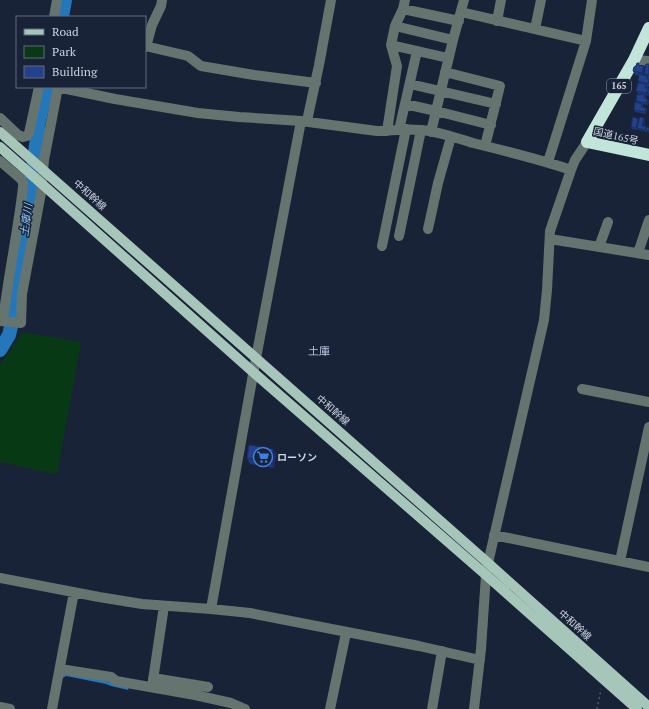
<svg xmlns="http://www.w3.org/2000/svg" width="649" height="709" font-family="'PT Serif','Noto Sans JP',serif">
	<style>
		.green { fill: #073915 }
		.water { fill: #2478ba }
		.lines { fill: none; stroke-linecap: round; stroke-linejoin: round }
		.river { stroke: #2478ba; stroke-width: 14 }
		.path { stroke: #535c6f; stroke-width: 1.5; stroke-dasharray: 2 3; stroke-linecap: butt }
		.minor { stroke: #65746f; stroke-width: 10 }
		.major { stroke: #a7c6ba; stroke-width: 10 }
		.highway { stroke: #c1e6d9; stroke-width: 12 }
		.wall { fill: #1f3978 }
		.shaded-wall { fill: #192e62 }
		.building { fill: #24428c; stroke: #192e62 }
		.labels { text-anchor: middle; dominant-baseline: central; stroke-width: 3; stroke-linejoin: round; paint-order: stroke }
		.shield { fill: #192338; stroke: #969eae; stroke-width: 1 }
		.shield-label { font-size: 9px; font-weight: bold; fill: #cbd2e0 }
		.street-label { font-size: 10px; fill: #cbd2e0; stroke: #192338 }
		.poi-label { font-size: 10px; font-weight: bold; fill: #cbd2e0; stroke: #192338; text-anchor: start }
		.water-label { font-size: 11px; font-style: italic; fill: #8fc8fc; stroke: #192338 }
		.neighbourhood-label { font-size: 11px; fill: #b9c7e3; stroke: #192338 }
	</style>
	<rect width="100%" height="100%" fill="#192338"/>
	<!-- green -->
	<path class="green" d="M23,332l58,10 -24,132 -57,-12v-97z"/>
	<!-- water -->
	<path class="water" d="M67,672l62,14 -1,4 -17,-4 -5,-2 -40,-8 -3,2 -1,-5z"/>
	<g class="lines">
		<!-- river -->
		<path class="river" d="M62,17l3,-17
			M0,350l9,-15 4,-17 7,-60 9,-57 10,-80 8,-34"/>
		<!-- path -->
		<path class="path" d="M597,709l4,-20"/>
		<!-- minor -->
		<path class="minor" d="M403,9l56,12
			M461,12l125,29
			M54,17l3,-17
			M497,21l4,-21
			M395,26l58,14
			M535,29l6,-29
			M391,45l57,13
			M145,46l43,10 13,10 53,9 62,8
			M146,47l6,-22 9,-19 1,-6
			M634,60l15,1
			M445,72l55,14 -15,60
			M410,84l86,20
			M57,87l58,12 83,14 41,4 62,4 76,10c14,0 28,-3 43,-1 18,1 36,8 53,13 33,8 66,16 98,27
			M405,104l31,7 55,14
			M0,118l18,17 5,2 4,-1 2,-3 10,-46
			M307,121l12,-56 12,-65
			M399,130l18,-79
			M387,131l10,-65 -6,-21 4,-19 8,-17 2,-9
			M431,132l22,-92 11,-40
			M0,161l21,18 2,4v4c-5,45 -15,89 -20,134
			M548,162l38,-121 6,-41
			M428,229l10,-46 13,-46
			M399,236l22,-106
			M550,239l99,16
			M382,246l24,-117
			M599,247l9,-25
			M638,253l11,-33
			M0,321l21,2 1,-29 19,-101 3,-33 14,-73
			M582,389l67,13
			M494,535l155,32
			M620,561l29,-134
			M0,578l99,19 43,7 69,5 39,4 169,33 61,14
			M211,609l45,-251 45,-237
			M60,669l51,8 5,4 79,14 36,8 14,6
			M153,678l55,9
			M152,687l12,-81
			M0,707l10,2
			M52,709l22,-117
			M330,709l16,-76
			M432,709l10,-58
			M474,709l7,-60 5,-74 2,-12 56,-243 3,-30 3,-59 21,-61 4,-10 12,-18"/>
		<!-- major -->
		<path class="major" d="M0,132l488,431 161,144
			M0,147l42,37 211,188 233,203 151,134"/>
		<!-- highway -->
		<path class="highway" d="M649,28l-15,32 -47,82 62,13"/>
	</g>
	<!-- wall -->
	<path class="wall" d="M649,64v23l-2,-1 2,3v7l-4,-1 1,2v2h1l2,2 -1,4 -6,-1 1,1v2l3,1 1,2 -1,4 -11,-2 -1,-2 3,-7 -1,-2 4,-7h-1l-3,-3 3,-8 -1,-2 1,-5 -4,-1 -2,-4 2,-4 5,-2 5,3z
		M638,119l1,1h6l-1,6 3,2h2v4h-1l-1,-1v1l-8,-2 -1,-1v1l-6,-1 -1,-2z
		M273,449l3,5 -2,14 -24,-4 -3,-6z"/>
	<!-- shaded-wall -->
	<path class="shaded-wall" d="M644,66l2,4 -2,4 1,2v1l-3,-4z
		M647,91l2,3v2l-3,-3z
		M647,99l2,2 -1,4 -1,-2z
		M646,108l1,2 -1,4 -1,-2z
		M644,118l1,2 -1,8 -2,-2z
		M638,119l1,1 -1,10 -2,-2z
		M273,449l3,5 -2,14 -4,-6z"/>
	<!-- building -->
	<path class="building" d="M637,63h2l-1,2 6,1 -2,7 -9,-2 1,-4h1v-1h1z
		M646,64h3v11l-5,-1z
		M639,74l8,2v3h2v3h-1v2l-10,-3z
		M638,83l8,1 -1,4h3v3h-1l-1,2 -10,-2z
		M637,94l3,1v-1l5,1 -1,3 3,1v4l-11,-2z
		M635,102l7,2 -1,3 5,1 -1,4 -11,-2z
		M633,117l5,2 -2,9 -5,-1z
		M640,117l4,1 -2,8h4l-1,4 -8,-2z
		M647,127l2,1v3l-3,-1z
		M249,445l24,4 -3,13 -23,-4z"/>
	<!-- icons -->
	<defs>
		<g id="supermarket-ring" transform="scale(1)"><circle r="9.5" fill="#192338" stroke="#3f7fe0" stroke-width="1.5"/><path d="M-6-5.5h2.5l.6 2H6L4.5 2H-2.5L-4.4-4H-6ZM-1.5 3.2a1.3 1.3 0 1 0 .1 0ZM3 3.2a1.3 1.3 0 1 0 .1 0Z" fill="#3f7fe0"/></g>
	</defs>
	<g fill-rule="evenodd">
		<use href="#supermarket-ring" x="263" y="457"/>
	</g>
	<g class="labels">
		<!-- shield labels -->
		<rect class="shield" x="607" y="79" width="24" height="14" rx="3"/>
		<g class="shield-label">
			<text x="619" y="86">165</text>
		</g>
		<!-- street labels -->
		<g class="street-label">
			<text transform="translate(616 136) rotate(13)">国道165号</text>
			<text transform="translate(90 195) rotate(42)">中和幹線</text>
			<text transform="translate(333 410) rotate(41)">中和幹線</text>
			<text transform="translate(575 625) rotate(42)">中和幹線</text>
		</g>
		<!-- poi labels -->
		<g class="poi-label">
			<text x="277" y="457">ローソン</text>
		</g>
		<!-- water labels -->
		<g class="water-label">
			<text transform="translate(26 220) rotate(-82)">土庫川</text>
		</g>
		<!-- neighbourhood labels -->
		<g class="neighbourhood-label">
			<text x="319" y="351">土庫</text>
		</g>
	</g>
	<!-- legend -->
	<rect x="16" y="16" width="130" height="72" fill="#192338" stroke="#60697b"/>
	<rect x="24" y="29" width="20" height="6" fill="#a7c6ba" stroke="#60697b"/>
	<text x="52" y="36" font-size="12" fill="#cbd2e0">Road</text>
	<rect x="24" y="46" width="20" height="12" fill="#073915" stroke="#60697b"/>
	<text x="52" y="56" font-size="12" fill="#cbd2e0">Park</text>
	<rect x="24" y="66" width="20" height="12" fill="#24428c" stroke="#60697b"/>
	<text x="52" y="76" font-size="12" fill="#cbd2e0">Building</text>
</svg>
